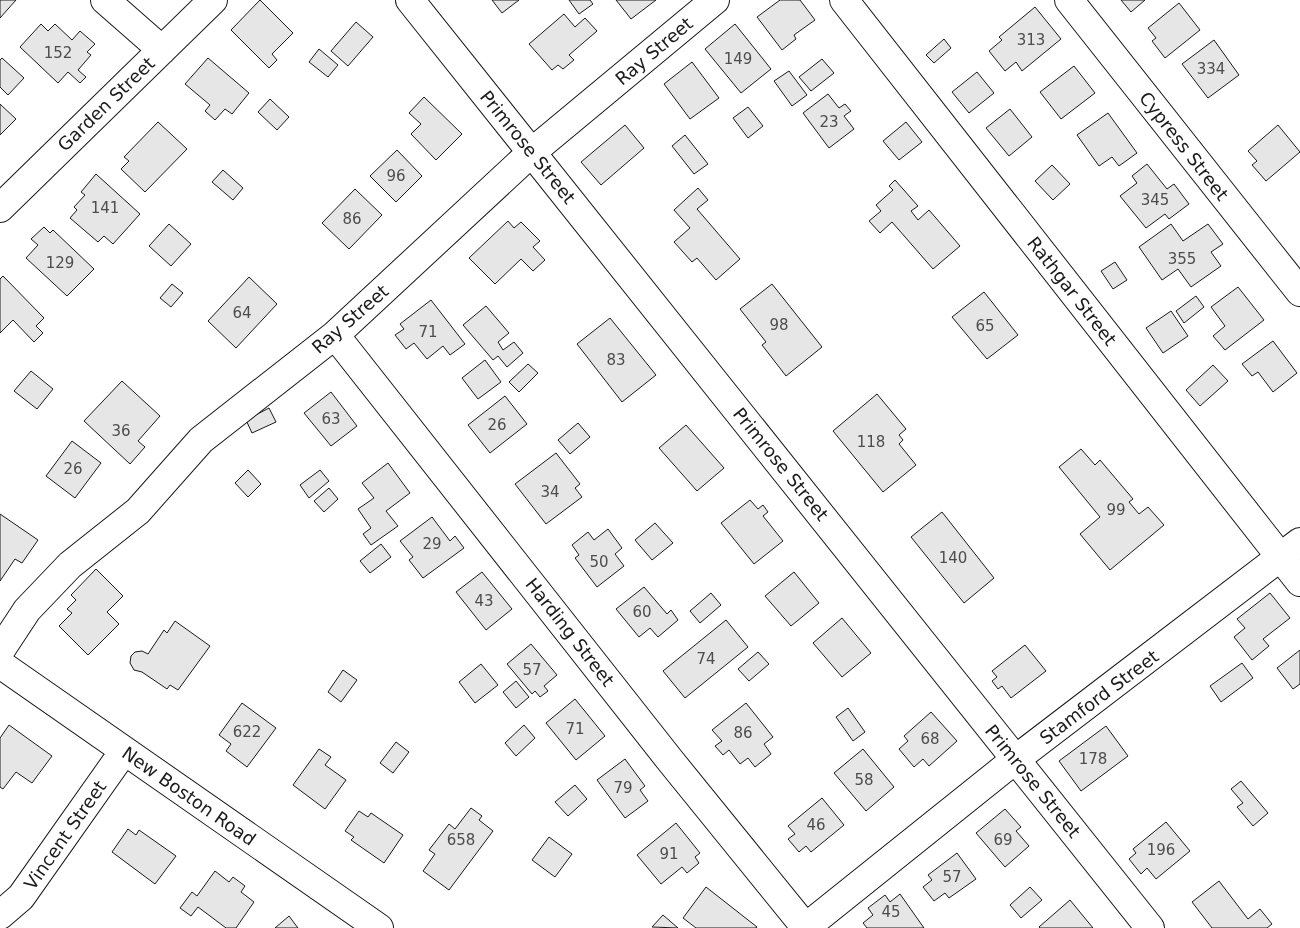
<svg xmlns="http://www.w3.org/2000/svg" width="1300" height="928" font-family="'DejaVu Sans',sans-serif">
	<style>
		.building { fill: #e6e6e6; stroke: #1a1a1a }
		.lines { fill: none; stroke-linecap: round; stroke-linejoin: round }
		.minor-casing { stroke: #1a1a1a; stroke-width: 30 }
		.minor { stroke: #fff; stroke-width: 28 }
		.labels { text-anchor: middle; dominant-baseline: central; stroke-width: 4; stroke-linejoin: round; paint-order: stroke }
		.number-label { font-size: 15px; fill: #4d4d4d }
		.street-label { font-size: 18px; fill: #1a1a1a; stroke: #fff }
	</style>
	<rect width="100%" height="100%" fill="#fff"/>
	<!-- building -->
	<path class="building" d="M0,0h16l-16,18z
		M260,0l33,33 -21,21 5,6 -8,8 -38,-38z
		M492,0h27l-17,13z
		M569,0h21l3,4 -14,10z
		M616,0h40l-25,19z
		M780,0h20l15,20 -21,15 2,4 -14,11 -25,-33z
		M1121,0h24l-14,12z
		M1179,3l21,27 -35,28 -13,-17 4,-3 -8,-10z
		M1035,7l26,32 -39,32 -6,-9 -11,9 -16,-20 13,-11 -3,-3z
		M564,14l11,13 10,-9 12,13 -28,24 5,5 -11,9 -5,-4 -6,5 -23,-26z
		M356,22l17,15 -25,29 -17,-15z
		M41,24l7,7 7,-7 17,16 8,-9 15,13 -8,8 4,3 -13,15 8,7 -6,6 -12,-11 -10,11 -38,-36z
		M735,24l36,45 -30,24 -36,-44z
		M944,39l7,9 -17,15 -8,-8z
		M1214,40l25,35 -31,23 -26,-34z
		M319,49l19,16 -10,12 -19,-15z
		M2,58l22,20 -16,17 -8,-8v-27z
		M208,58l41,35 -17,21 -7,-5 -10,11 -10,-9 5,-6 -25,-21z
		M822,59l12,14 -23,18 -12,-14z
		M692,62l27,36 -29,21 -26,-35z
		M1074,66l21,27 -34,26 -21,-27z
		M789,71l18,24 -15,11 -18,-25z
		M977,72l17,21 -25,20 -17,-21z
		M828,94l11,14 6,-4 6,7 -7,5 10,13 -25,19 -26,-35z
		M424,97l38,37 -26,26 -25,-26 10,-10 -12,-11z
		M270,99l19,18 -12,13 -19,-18z
		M0,104l16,15 -16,16z
		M748,107l15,19 -15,12 -15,-20z
		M1010,109l22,28 -23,19 -23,-28z
		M1108,113l29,40 -18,13 -7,-9 -13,9 -22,-31z
		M158,122l29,27 -42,43 -24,-23 8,-8 -5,-4z
		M906,122l16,20 -23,18 -16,-19z
		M625,125l19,23 -43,37 -20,-23z
		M1278,125l22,27 -34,29 -14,-16 5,-4 -9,-10z
		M685,135l23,29 -14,10 -22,-28z
		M397,150l25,26 -26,26 -26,-26z
		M1147,164l20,25 7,-5 15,20 -20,15 -4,-5 -19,14 -26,-32 17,-13 -5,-7z
		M1052,165l18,19 -17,16 -18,-19z
		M223,170l20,18 -10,12 -21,-18z
		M96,174l44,40 -27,30 -9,-8 -6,6 -28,-24 7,-8 -3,-3 11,-12 -4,-3z
		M895,180l23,26 -7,5 7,9 11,-10 31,36 -27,23 -41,-47 -12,11 -11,-12 12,-10 -5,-6 17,-15 -4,-4z
		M698,188l10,12 -11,9 43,50 -24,21 -19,-22 -5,4 -18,-20 16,-14 -16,-18z
		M355,189l27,26 -33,34 -27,-26z
		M508,221l6,7 7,-6 19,19 -7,6 12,13 -12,11 -12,-12 -26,25 -26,-26z
		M169,224l22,20 -20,22 -22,-20z
		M1171,224l12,17 25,-17 15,20 -12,8 10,14 -30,21 -13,-18 -16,11 -23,-33z
		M44,227l6,6 3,-3 41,39 -27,27 -41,-38 12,-13 -7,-6z
		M1115,262l12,18 -14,9 -12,-18z
		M3,276l41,42 -8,8 7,7 -9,9 -21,-22 -13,13v-54z
		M249,277l28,27 -41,44 -28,-27z
		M172,284l11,9 -12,14 -11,-9z
		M772,284l50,63 -36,29 -24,-31 4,-3 -26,-33z
		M1238,287l26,33 -39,30 -12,-14 12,-10 -14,-19z
		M984,292l34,43 -31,24 -35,-42z
		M1196,296l8,11 -20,16 -8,-12z
		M431,300l34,44 -15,11 -7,-9 -16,13 -13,-16 -8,6 -11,-14 9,-6 -4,-5z
		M486,306l23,27 -11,9 5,8 11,-8 9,11 -16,14 -9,-11 -5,4 -30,-35z
		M1171,311l17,25 -25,17 -17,-25z
		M610,318l46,57 -34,27 -45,-58z
		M1273,341l24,32 -24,19 -15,-20 -6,4 -10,-12z
		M485,360l16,22 -23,17 -16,-21z
		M528,364l10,9 -19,19 -10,-10z
		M1213,365l15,16 -28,25 -14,-16z
		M31,371l22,18 -16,20 -23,-18z
		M122,381l38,35 -22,25 7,6 -15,17 -46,-43z
		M331,392l26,34 -26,20 -27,-33z
		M877,394l29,35 -7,6 4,5 -4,4 17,21 -33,27 -50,-61z
		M505,396l22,28 -37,29 -22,-28z
		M269,408l7,14 -24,11 -6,-13z
		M578,423l12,14 -20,17 -12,-14z
		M686,425l38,43 -27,23 -38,-43z
		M72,441l29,22 -26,35 -29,-22z
		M1081,449l14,16 5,-5 33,39 -4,3 10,12 9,-7 16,18 -54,45 -30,-36 20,-17 -41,-50z
		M556,453l24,31 -5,4 7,9 -36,27 -31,-40z
		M388,463l22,30 -24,18 12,15 -27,19 -8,-11 8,-6 -13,-19 16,-11 -12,-15z
		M248,470l13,14 -13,13 -13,-14z
		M320,470l9,11 -20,17 -9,-13z
		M329,488l9,11 -14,13 -10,-11z
		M750,500l8,9 5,-4 5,7 -5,4 20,25 -29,23 -33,-41z
		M942,512l52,66 -30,25 -53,-66z
		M0,514l38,26 -16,23 -7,-4 -15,22z
		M432,517l18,24 5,-5 9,12 -41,30 -14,-18 4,-3 -13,-16z
		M655,523l18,20 -21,17 -17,-20z
		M608,529l14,19 -7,6 9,12 -27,21 -22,-29 4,-3 -7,-10 16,-13 6,8z
		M381,544l10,13 -21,16 -10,-12z
		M96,569l27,27 -16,16 12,12 -31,31 -29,-29 13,-13 -5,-4 9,-9 -5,-5z
		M482,572l30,37 -26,21 -30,-38z
		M794,572l25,31 -28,23 -26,-30z
		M644,587l23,27 4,-4 7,10 -20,17 -8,-9 -11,9 -23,-28z
		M711,593l10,12 -21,18 -10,-12z
		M1270,593l20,25 -27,21 6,7 -17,14 -18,-23 11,-9 -8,-9z
		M842,618l29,35 -29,24 -29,-34z
		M726,620l22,27 -63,51 -22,-27z
		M175,621l35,25 -32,44 -8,-5 -3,4 -25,-17 -8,-2 -4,-7 1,-7 4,-4 7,-1 6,3 16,-24 3,3z
		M531,644l26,31 -13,11 4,5 -8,6 -5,-6 -3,3 -25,-30z
		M1025,645l21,26 -35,27 -9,-12 -4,3 -6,-8 5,-4 -5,-6z
		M1300,650v34l-7,5 -16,-21z
		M758,652l11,12 -20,17 -11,-12z
		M1242,663l11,15 -32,24 -11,-16z
		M481,664l17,21 -23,18 -16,-21z
		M343,670l14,10 -16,22 -13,-10z
		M516,681l13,16 -13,11 -13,-16z
		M575,699l30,37 -29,24 -30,-37z
		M242,703l34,25 -29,39 -21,-16 5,-7 -12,-9z
		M746,703l27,34 -9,7 7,10 -16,13 -7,-9 -8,6 -11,-14 -6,5 -8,-9 7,-5 -10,-11z
		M848,708l17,24 -12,9 -17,-24z
		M931,712l26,29 -28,25 -6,-7 -9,8 -15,-18 9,-8 -4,-5z
		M9,725l43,31 -20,27 -16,-11 -13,17 -3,-2v-49z
		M524,725l11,13 -19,18 -11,-13z
		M1106,726l22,30 -47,35 -22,-30z
		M396,742l13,10 -16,21 -13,-10z
		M319,749l12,8 -6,8 21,15 -21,29 -32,-24z
		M863,749l31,38 -28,24 -32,-38z
		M625,759l20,27 -5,4 8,11 -23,17 -28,-38z
		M1241,781l27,32 -15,13 -16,-19 6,-4 -12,-14z
		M575,785l12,14 -19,17 -13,-14z
		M822,798l22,27 -33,27 -5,-6 -7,6 -11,-13 7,-5 -7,-8z
		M471,808l11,8 -3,4 14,11 -44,59 -26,-19 12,-17 -6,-4 20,-26 6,5z
		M1005,809l16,18 -5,4 13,15 -24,21 -29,-34z
		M359,811l9,6 3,-4 32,22 -19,28 -33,-23 3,-3 -9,-6z
		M1166,822l24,29 -34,28 -9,-11 -6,6 -12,-15 7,-6 -3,-4z
		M676,823l24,30 -5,4 4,6 -12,10 -5,-6 -21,17 -24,-29z
		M128,829l8,6 3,-5 37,26 -21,28 -43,-32z
		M549,837l23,17 -17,23 -23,-17z
		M957,853l19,26 -27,19 -4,-5 -11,8 -11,-14 9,-7 -4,-5z
		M215,871l14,11 4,-5 12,9 -4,6 13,10 -18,26h-10l-28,-21 -7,9 -11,-8 12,-16 5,4z
		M1219,881l29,38 12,-10 12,15 -5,4h-55l-20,-26z
		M706,887l51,40 -1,1h-60l-13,-10z
		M1030,887l12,13 -21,18 -11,-13z
		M900,894l24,34h-57l-4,-5 10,-8 -5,-7 17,-13 5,7z
		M1070,900l23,28h-53l-1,-1z
		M663,915l15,13 -26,-1z
		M289,916l9,12h-23z"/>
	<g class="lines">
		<!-- minor casing -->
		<g class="minor-casing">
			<path id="minor" d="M105,0l57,50
				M410,0l740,928
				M844,0l456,582
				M1069,0l231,292
				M0,208l213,-208
				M335,335l334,424 137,169
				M0,651l27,-41 43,-45 68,-54 63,-71 134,-105 197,-183 183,-152
				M0,664l379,264
				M0,915l21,-18 103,-146
				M805,928l211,-169 284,-217"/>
		</g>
		<!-- minor -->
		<use href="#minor" class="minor"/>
	</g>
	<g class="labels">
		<!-- number labels -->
		<g class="number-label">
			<text x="1031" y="40">313</text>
			<text x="58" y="53">152</text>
			<text x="738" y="59">149</text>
			<text x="1211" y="69">334</text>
			<text x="829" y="122">23</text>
			<text x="396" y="176">96</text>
			<text x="1155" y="200">345</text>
			<text x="105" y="208">141</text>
			<text x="352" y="219">86</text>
			<text x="1182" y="259">355</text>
			<text x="60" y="263">129</text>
			<text x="242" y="313">64</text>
			<text x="779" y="325">98</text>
			<text x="985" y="326">65</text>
			<text x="428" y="332">71</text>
			<text x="616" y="360">83</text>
			<text x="331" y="419">63</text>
			<text x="497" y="425">26</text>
			<text x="121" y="431">36</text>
			<text x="871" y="442">118</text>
			<text x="73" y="469">26</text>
			<text x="550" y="492">34</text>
			<text x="1116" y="510">99</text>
			<text x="432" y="544">29</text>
			<text x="953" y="558">140</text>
			<text x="599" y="562">50</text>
			<text x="484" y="601">43</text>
			<text x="642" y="612">60</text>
			<text x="706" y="659">74</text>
			<text x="532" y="670">57</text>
			<text x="575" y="729">71</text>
			<text x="247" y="732">622</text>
			<text x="743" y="733">86</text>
			<text x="930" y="739">68</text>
			<text x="1093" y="759">178</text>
			<text x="864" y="780">58</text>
			<text x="623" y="788">79</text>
			<text x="816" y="825">46</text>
			<text x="461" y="840">658</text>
			<text x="1003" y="840">69</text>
			<text x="1161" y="850">196</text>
			<text x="669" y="854">91</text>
			<text x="952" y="877">57</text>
			<text x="891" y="912">45</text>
		</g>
		<!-- street labels -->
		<g class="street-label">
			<text transform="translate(654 51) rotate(-40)">Ray Street</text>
			<text transform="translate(106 104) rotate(-44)">Garden Street</text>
			<text transform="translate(1184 146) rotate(52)">Cypress Street</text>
			<text transform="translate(528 147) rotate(51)">Primrose Street</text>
			<text transform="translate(1072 291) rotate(52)">Rathgar Street</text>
			<text transform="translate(350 319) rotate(-41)">Ray Street</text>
			<text transform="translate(781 464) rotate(51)">Primrose Street</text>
			<text transform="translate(570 632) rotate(52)">Harding Street</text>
			<text transform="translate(1099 697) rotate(-37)">Stamford Street</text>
			<text transform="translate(1033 781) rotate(51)">Primrose Street</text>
			<text transform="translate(189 796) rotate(35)">New Boston Road</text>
			<text transform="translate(65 835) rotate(-55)">Vincent Street</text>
		</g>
	</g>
</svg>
